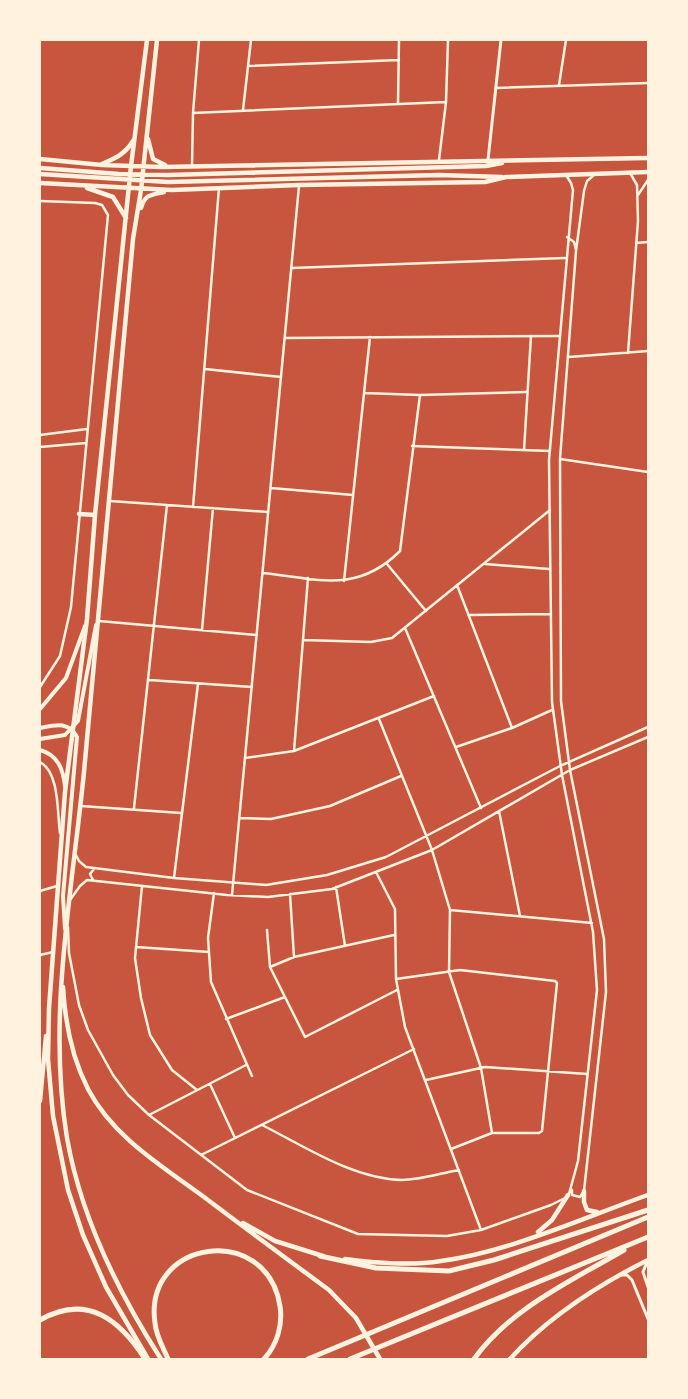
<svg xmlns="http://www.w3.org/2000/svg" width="688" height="1399" font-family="'Alegreya Sans',sans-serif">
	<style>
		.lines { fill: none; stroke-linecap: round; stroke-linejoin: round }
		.minor { stroke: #fff3e0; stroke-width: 2.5 }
		.tertiary { stroke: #fff3e0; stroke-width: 3 }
		.secondary { stroke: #fff3e0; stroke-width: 4 }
		.primary { stroke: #fff3e0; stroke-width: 4.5 }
		.motorway { stroke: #fff3e0; stroke-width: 5 }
	</style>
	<rect width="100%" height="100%" fill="#c8553d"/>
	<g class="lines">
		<!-- minor -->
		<path class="minor" d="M248,66l151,-6
			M559,85l7,-45
			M496,88l152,-5
			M398,103l1,-63
			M243,110l8,-70
			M193,113l253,-11
			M439,160l7,-58 2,-62
			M192,166l1,-53 6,-73
			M566,175l5,8 2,7 -24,270 3,242 10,73 31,157 4,58 -19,171 -9,33
			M638,195l10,-15
			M40,201l55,2 7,2 6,10 -37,392 -11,49 -20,31
			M567,237l7,5 2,8
			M636,243l12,-1
			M292,268l273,-10
			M285,338l273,-2
			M628,353l10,-132 -1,-36 -7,-12
			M569,357l79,-6
			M205,369l76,8
			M364,393l56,2 106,-3
			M40,435l47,-6
			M412,446l138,5
			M40,447l46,-4
			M524,450l7,-114
			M560,459l88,13
			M271,488l82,7
			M110,501l158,11
			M193,507l26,-319
			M387,564l39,47
			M485,564l64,5
			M263,573c55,6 94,21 137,-22l20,-156
			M344,581l26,-244
			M457,585l55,143
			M469,615l82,-1
			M99,621l158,14
			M405,628l76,180
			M202,630l11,-122
			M303,640l68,2 21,-4 158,-128
			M149,680l103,7
			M379,719l53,131 18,60 -1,62 32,96 11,65
			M456,747l56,-19 40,-18
			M294,751l14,-173
			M245,758l49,-7 140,-55
			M40,762c20,11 17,51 20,71
			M81,806l100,7
			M134,808l33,-303
			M499,811l21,105
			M240,818l31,1 59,-13 71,-30
			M76,855l3,6 7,6 88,11 92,7 61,-10 59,-18 174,-91 88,-39
			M376,872l19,37 1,70 9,48 76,203
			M174,878l24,-194
			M93,880l-3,-6 4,-5
			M142,886l-7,72 6,40 9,37 22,35 25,20
			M336,887l9,59
			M40,891l17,-5
			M214,893l-6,45 3,44 41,94
			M290,894l4,63
			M232,895l67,-709
			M70,900l10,-14 7,-6 140,15 41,2 64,-8 100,-39 138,-80 78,-33
			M450,910l142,13
			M68,927l1,26 10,52 9,25 25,45 15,20 21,20 98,75 111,44 89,2 34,-6 70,-25 14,-7
			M267,930l3,37 35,70 92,-47
			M136,947l73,5
			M40,955l13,-3
			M270,967l24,-10 100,-22
			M396,979l64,-9 95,11 2,2 -15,148 -3,2h-47l-41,16
			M226,1019l59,-22
			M426,1080l59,-13 102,7
			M210,1084l25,54
			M149,1115l97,-50
			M262,1125c42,21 91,54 140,55 18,0 39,-7 57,-10
			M201,1155l213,-106
			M572,1190v5l8,2 4,-6 22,-199 -2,-53 -34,-169 -9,-69 -1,-242 16,-208 8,-60 3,-10 6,-5"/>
		<!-- tertiary -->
		<path class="tertiary" d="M488,160l13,-120
			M647,1262l-4,10 5,15
			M622,1275h5l5,5 16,39"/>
		<!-- secondary -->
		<path class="secondary" d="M40,709l26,-31 19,-52
			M40,728c15,-3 29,-7 37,9l-14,159 2,33
			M40,739l25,-4 13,-14 18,-96
			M40,750c18,5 23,19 25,36"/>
		<!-- primary -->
		<path class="primary" d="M147,40l-16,126 -36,349 -8,104 -22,173 -16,216 -1,51 5,57 15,74 15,45 23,52 42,72
			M157,40l-16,150 -8,49c-16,177 -32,355 -49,533 -12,121 -37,244 -17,366 14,80 51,154 94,221
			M148,139l5,20 12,6
			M40,159l62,6 60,2 486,-9
			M102,164c14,-6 23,-10 31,-23
			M40,168l79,6 49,1 318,-9 16,-3
			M40,174l128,8 271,-7 63,2
			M40,183l132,7 127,-5 186,-3 21,-5 142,-5
			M87,188l26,9 13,21
			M141,208c4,-14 10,-13 23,-16
			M79,514l16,1
			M63,987c2,35 9,71 25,102 25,48 74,77 116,108 41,31 83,62 125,93l27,28 24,41
			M40,1101l6,-65
			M584,1191v11l3,8 10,2
			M243,1223l32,18 48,15
			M538,1232l14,-12 16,-25
			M345,1259c32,4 64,7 96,2 68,-9 142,-43 207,-66
			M510,1359c38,-42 88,-74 138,-99"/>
		<!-- motorway -->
		<path class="motorway" d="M320,1256l56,12 73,3 45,-11 154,-50
			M40,1320c47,-27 80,0 105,39
			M168,1359c-5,-12 -12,-23 -13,-36 -12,-84 112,-101 125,-17 3,19 -3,39 -16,53
			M308,1359l340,-142
			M350,1359l298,-122
			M474,1359c37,-51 97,-78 150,-109"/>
	</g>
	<!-- border -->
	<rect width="688" height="1399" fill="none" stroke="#fff3e0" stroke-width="82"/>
</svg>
